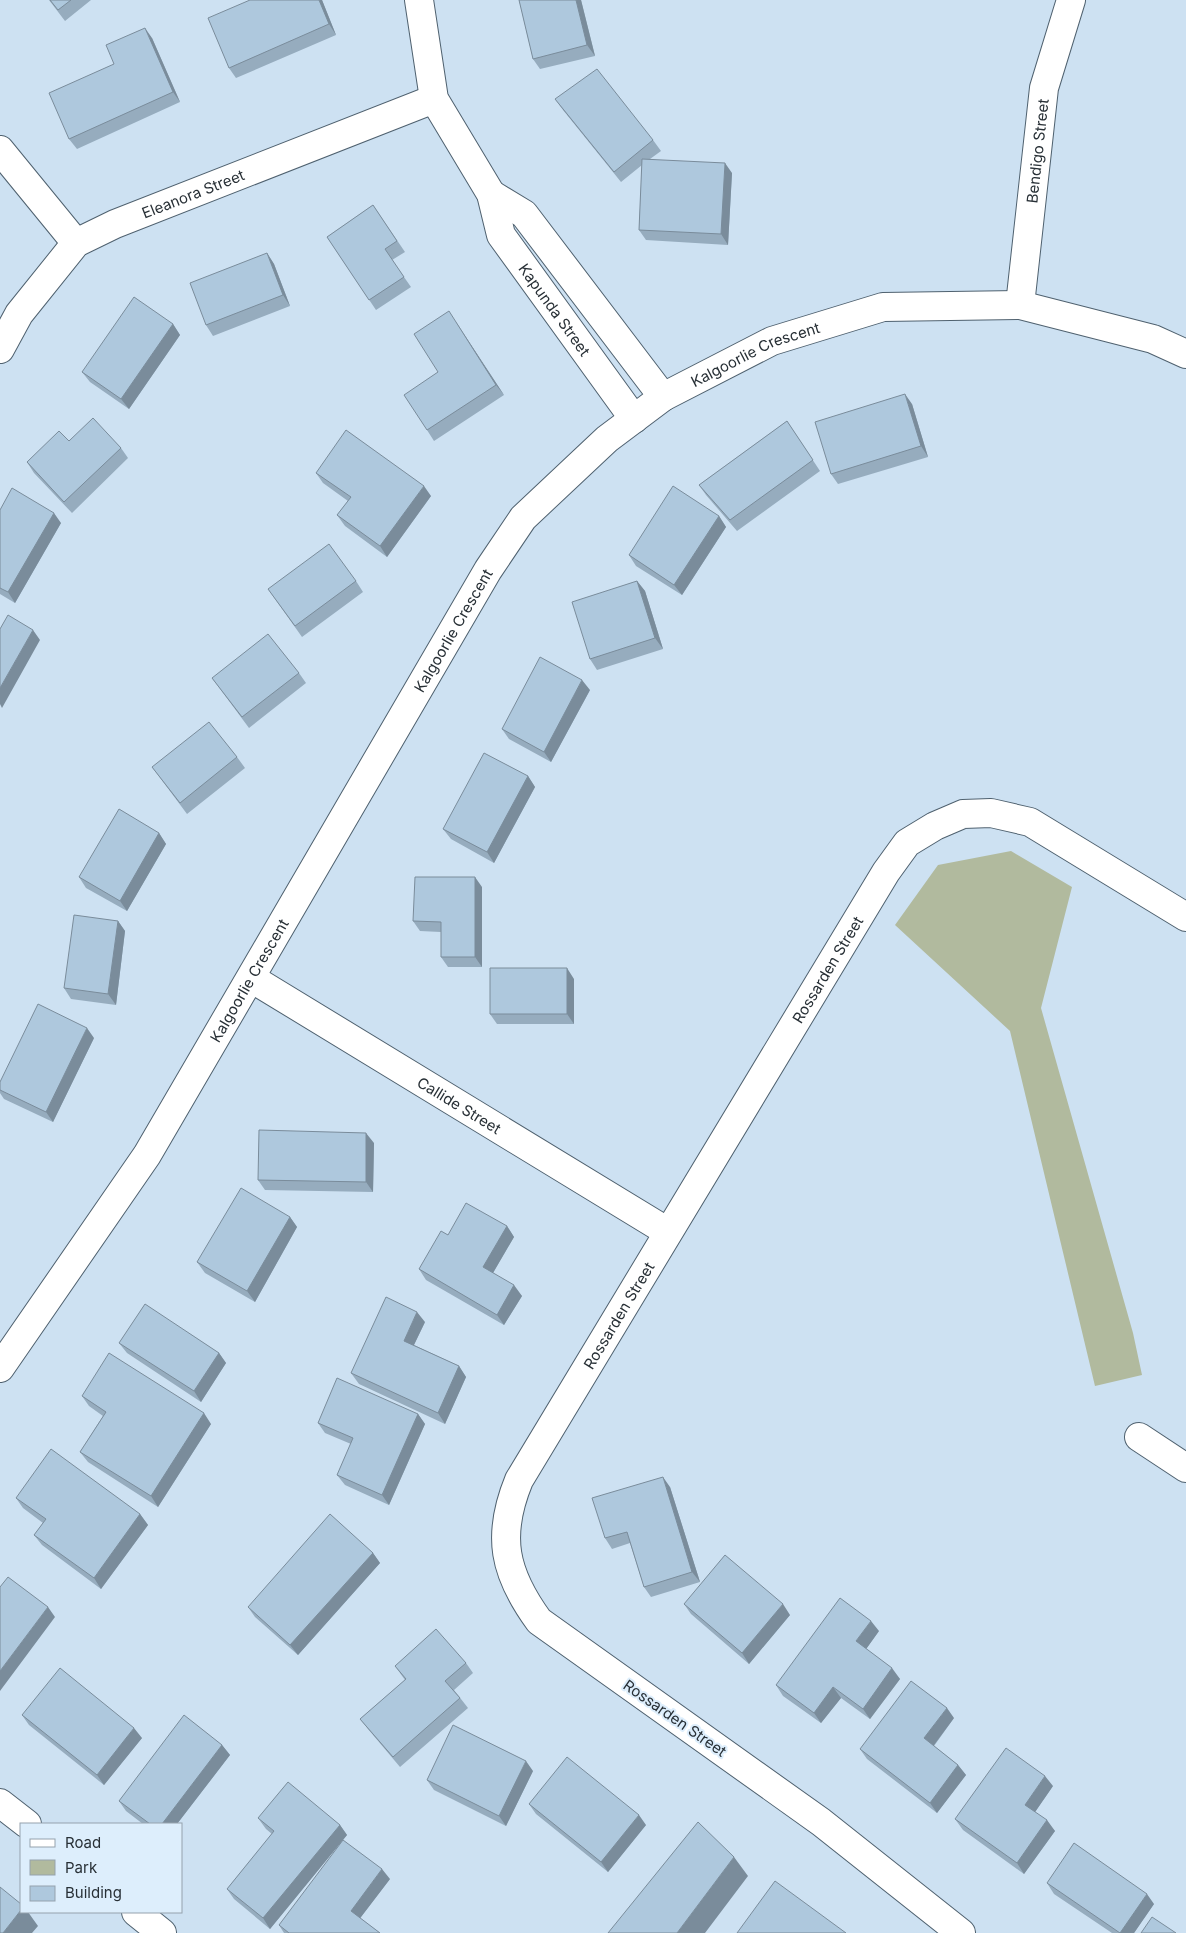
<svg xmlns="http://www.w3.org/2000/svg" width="1186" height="1933" font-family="Inter,sans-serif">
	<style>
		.green { fill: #b1ba9e }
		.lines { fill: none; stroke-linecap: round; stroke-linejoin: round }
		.street-casing { stroke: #4f616f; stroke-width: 30 }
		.secondary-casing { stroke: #4f616f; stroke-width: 30 }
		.street { stroke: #fff; stroke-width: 28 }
		.secondary { stroke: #fff; stroke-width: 28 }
		.wall { fill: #96acbe }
		.shaded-wall { fill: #7a8c9b }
		.building { fill: #aec8dd; stroke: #7a8c9b }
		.labels { text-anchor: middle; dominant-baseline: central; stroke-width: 4; stroke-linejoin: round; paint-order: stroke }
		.street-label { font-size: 15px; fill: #283036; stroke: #ddeefc }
	</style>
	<rect width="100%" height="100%" fill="#cde1f2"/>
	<!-- green -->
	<path class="green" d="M1011,851l61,36 -31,121 92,325 9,42 -47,11 -85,-355 -115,-106 43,-60z"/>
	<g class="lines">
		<!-- street casing -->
		<g class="street-casing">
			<g id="street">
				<path d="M0,150l76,93"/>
				<path id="s1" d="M1020,305l24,-217 27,-88"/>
				<path id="s2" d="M0,349l19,-35 57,-71 39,-19 319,-125"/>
				<path id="s3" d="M251,978l417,254"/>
				<path d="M1139,1437l47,31"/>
				<path d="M0,1803l27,21"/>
				<path d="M136,1912l26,21"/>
				<path id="s4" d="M961,1933l-140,-111 -282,-201c-35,-48 -43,-85 -20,-141l367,-608 21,-29 28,-17 28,-12 28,-1 39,9 156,95"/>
			</g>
		</g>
		<!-- secondary casing -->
		<g class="secondary-casing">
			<g id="secondary">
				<path id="s5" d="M419,0l15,99 57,95 10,41 133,184"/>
				<path d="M491,194l33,20 139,183"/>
				<path id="s6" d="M0,1368l147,-213 341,-585 35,-52 84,-79 56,-42 109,-56 111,-34 137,-2 133,34 33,15"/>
			</g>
		</g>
		<!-- street -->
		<use href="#street" class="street"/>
		<!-- secondary -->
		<use href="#secondary" class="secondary"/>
	</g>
	<!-- wall -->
	<path class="wall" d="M49,0h42l-26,21z
		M322,0l14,35 -100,43 -7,-10z
		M519,0h62l14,56 -55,13 -7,-10z
		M152,38l28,64 -103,47 -8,-10z
		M555,99l98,41 8,11 -11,8 82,14 -4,72 -82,-5 -7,-10 3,-65 -21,17 -58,-72z
		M373,205l32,47 -13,8 19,27 -35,23 -49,-73z
		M267,253l7,11 16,42 -77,30 -7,-11z
		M456,322l48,73 -70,46 -7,-11 11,-58z
		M173,324l7,11 -51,74 -39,-27 -8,-10z
		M912,404l16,53 -90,27 -7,-10z
		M787,421l33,50 -83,60 -31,-36 -7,-10z
		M121,448l7,10 -56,55 -38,-40 -7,-11z
		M316,473l115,23 -44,61 -42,-31 -8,-11 11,-14 -25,-18z
		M0,510l61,13 -46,80 -15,-9z
		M719,516l7,11 -44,68 -46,-29 -7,-11z
		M356,581l7,11 -61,45 -34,-48z
		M637,581l8,10 18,58 -66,21 -7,-11z
		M299,673l7,10 -57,45 -37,-50z
		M590,690l-39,72 -42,-23 -7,-10z
		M237,757l8,11 -58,46 -35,-47z
		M528,776l7,11 -41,76 -43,-24 -8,-10z
		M159,833l7,11 -39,67 -41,-23 -7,-11z
		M482,887v80h-34l-7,-10v-25l-21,-1 -7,-10z
		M118,921l7,10 -9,74 -45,-6 -7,-11z
		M574,979v45h-77l-7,-10z
		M94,1038l-41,84 -49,-23 -4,-6v-11z
		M374,1143l-1,49 -108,-2 -7,-10z
		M290,1217l7,10 -42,75 -50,-29 -8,-11z
		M507,1226l7,11 -21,36 29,23 -18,29 -78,-45 -7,-11 29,-34z
		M425,1322l-11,23 45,21 7,11 -21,47 -86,-40 -8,-11z
		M119,1343l100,10 7,10 -25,39 -74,-49z
		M82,1396l129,28 -53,83 -70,-45 -8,-10 23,-36 -14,-10z
		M418,1414l7,10 -36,81 -44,-20 -8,-10 14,-31 -26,-11 -7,-10z
		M670,1487l30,95 -49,15 -7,-10 -14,-44 -18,6 -7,-11z
		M16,1498l124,16 8,11 -47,64 -59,-44 -8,-10 9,-12 -20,-15z
		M373,1553l7,10 -82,92 -43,-38 -7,-10z
		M684,1604l106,11 -41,49 -58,-50z
		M879,1631l-13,18 34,30 -30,40 -29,-21 -20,25 -38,-27 -7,-11z
		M466,1663l7,10 -19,17 14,18 -68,59 -32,-38 -8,-10 45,-39 -10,-14z
		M22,1715l120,23 -38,47 -75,-60z
		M954,1718l-20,28 24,19 8,10 -29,38 -70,-54 -7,-10z
		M222,1745l8,10 -53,69h-34l-17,-13 -7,-10z
		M533,1771l-27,55 -72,-36 -7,-10z
		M1053,1786l-18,26 20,19 -31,43 -61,-44 -8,-11z
		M529,1804l117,21 -38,47 -72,-58z
		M258,1818l82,7 7,10 -77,94 -36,-30 -7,-10 45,-55 -6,-5z
		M390,1879l-30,39 20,15h-96l-5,-8z
		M1047,1883l107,21 -20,29h-22l-58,-39z"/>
	<!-- shaded-wall -->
	<path class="shaded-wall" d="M319,0h3l14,35 -7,-11z
		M576,0h5l14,56 -8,-11z
		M145,28l7,10 28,64 -7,-10z
		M725,163l7,10 -4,72 -7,-11z
		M267,253l7,11 16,42 -7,-11z
		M449,311l7,11 48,73 -8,-10z
		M173,324l7,11 -51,74 -8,-10z
		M905,394l7,10 16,53 -7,-11z
		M424,486l7,10 -44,61 -7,-11z
		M54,513l7,10 -46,80 -7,-11z
		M719,516l7,11 -44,68 -8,-10z
		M637,581l8,10 18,58 -8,-11z
		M33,630l7,10 -38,68 -2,-4v-16z
		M582,680l8,10 -39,72 -7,-10z
		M528,776l7,11 -41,76 -7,-11z
		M159,833l7,11 -39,67 -7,-10z
		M475,877l7,10v80l-7,-10z
		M118,921l7,10 -9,74 -8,-11z
		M567,968l7,11v45l-7,-10z
		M87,1028l7,10 -41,84 -7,-10z
		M366,1133l8,10 -1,49 -7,-10z
		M290,1217l7,10 -42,75 -8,-11z
		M507,1226l7,11 -24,41 -7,-11z
		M514,1285l8,11 -18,29 -7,-10z
		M417,1312l8,10 -14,29 -7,-10z
		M219,1353l7,10 -25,39 -7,-11z
		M459,1366l7,11 -21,47 -7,-11z
		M204,1413l7,11 -53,83 -7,-11z
		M418,1414l7,10 -36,81 -7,-10z
		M663,1477l7,10 30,95 -8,-10z
		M140,1514l8,11 -47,64 -7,-11z
		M373,1553l7,10 -82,92 -8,-10z
		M783,1604l7,11 -41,49 -7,-11z
		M48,1607l7,10 -55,74v-20z
		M871,1621l8,10 -15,21 -8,-11z
		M892,1668l8,11 -30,40 -7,-10z
		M833,1687l8,11 -20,25 -7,-10z
		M947,1708l7,10 -23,31 -7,-11z
		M134,1728l8,10 -38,47 -7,-10z
		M222,1745l8,10 -53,69h-15z
		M526,1761l7,10 -27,55 -7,-10z
		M958,1765l8,10 -29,38 -7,-10z
		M1045,1776l8,10 -20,29 -8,-10z
		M639,1815l7,10 -38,47 -7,-10z
		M1047,1820l8,11 -31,43 -7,-11z
		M340,1825l7,10 -77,94 -7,-11z
		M734,1857l14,19 -43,57h-28z
		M382,1869l8,10 -32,42 -7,-10z
		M1147,1894l7,10 -20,29h-14z
		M21,1910v2h7l10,14 -6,7h-29z"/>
	<!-- building -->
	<path class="building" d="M50,0h21l-13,10z
		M250,0h69l10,24 -100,44 -21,-50z
		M519,0h57l11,45 -54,14z
		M145,28l28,64 -104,47 -20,-46 65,-29 -8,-19z
		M597,69l56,71 -39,32 -59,-73z
		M642,159l83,4 -4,71 -82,-4z
		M373,205l24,36 -12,8 19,28 -35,23 -42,-63z
		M267,253l16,42 -77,30 -16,-42z
		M134,297l39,27 -52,75 -39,-27z
		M449,311l47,74 -69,45 -23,-35 34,-23 -24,-38z
		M905,394l16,52 -90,28 -16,-52z
		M93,418l28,30 -57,54 -37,-40 32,-31 10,10z
		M787,421l26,39 -83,60 -31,-35z
		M346,430l78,56 -44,60 -43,-31 14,-18 -35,-24z
		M673,486l46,30 -45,69 -45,-30z
		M12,488l42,25 -46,79 -8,-4v-78z
		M329,544l27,37 -61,45 -27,-37z
		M637,581l18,57 -65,21 -18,-57z
		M8,615l25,15 -33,58v-59z
		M268,634l31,39 -57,44 -30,-39z
		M540,657l42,23 -38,72 -42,-23z
		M209,722l28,35 -57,46 -28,-36z
		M484,753l44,23 -41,76 -44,-23z
		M119,809l40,24 -39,68 -41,-24z
		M415,877h60v80h-34v-35l-28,-1z
		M74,915l44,6 -10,73 -44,-6z
		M490,968h77v46h-77z
		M38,1004l49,24 -41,84 -46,-22v-8z
		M259,1130l107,3v49l-108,-2z
		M241,1188l49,29 -43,74 -50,-29z
		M466,1203l41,23 -24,41 31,18 -17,30 -78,-46 22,-38 7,4z
		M386,1297l31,15 -13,29 55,25 -21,47 -87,-40z
		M145,1304l74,49 -25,38 -75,-48z
		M109,1353l95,60 -53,83 -71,-44 26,-40 -24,-16z
		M337,1378l81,36 -36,81 -45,-20 16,-37 -35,-15z
		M51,1449l89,65 -46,64 -60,-43 12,-16 -30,-21z
		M663,1477l29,95 -48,15 -17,-55 -22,6 -13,-40z
		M330,1514l43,39 -83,92 -42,-38z
		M725,1555l58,49 -41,49 -58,-49z
		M8,1577l40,30 -48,64v-84z
		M840,1598l31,23 -15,20 36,27 -29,41 -30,-22 -19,26 -38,-28z
		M436,1629l30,34 -21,18 15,17 -67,59 -33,-38 46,-40 -11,-13z
		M60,1668l74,60 -37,47 -75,-60z
		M911,1681l36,27 -23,30 34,27 -28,38 -70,-54z
		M184,1715l38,30 -60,79h-12l-31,-23z
		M453,1725l73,36 -27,55 -72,-36z
		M1006,1748l39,28 -20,29 22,15 -30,43 -62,-44z
		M567,1757l72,58 -38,47 -72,-58z
		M288,1782l52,43 -77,93 -36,-29 47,-58 -16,-13z
		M698,1822l36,35 -57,76h-69z
		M343,1840l39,29 -31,42 29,22h-91l-10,-8z
		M1074,1843l73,51 -27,39 -73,-50z
		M775,1881l71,52h-109z
		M0,1887l21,17v6l-18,23h-3z
		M1152,1917l24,16h-35z"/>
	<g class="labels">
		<!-- street labels -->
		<g class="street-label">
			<text stroke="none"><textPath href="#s1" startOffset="155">Bendigo Street</textPath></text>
			<text stroke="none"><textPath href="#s2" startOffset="258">Eleanora Street</textPath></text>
			<text stroke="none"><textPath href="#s5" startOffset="345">Kapunda Street</textPath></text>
			<text stroke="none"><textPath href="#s6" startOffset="1286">Kalgoorlie Crescent</textPath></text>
			<text stroke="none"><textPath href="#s6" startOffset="866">Kalgoorlie Crescent</textPath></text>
			<text stroke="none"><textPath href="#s4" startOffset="1272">Rossarden Street</textPath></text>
			<text stroke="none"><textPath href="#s6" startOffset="461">Kalgoorlie Crescent</textPath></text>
			<text stroke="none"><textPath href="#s3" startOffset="244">Callide Street</textPath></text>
			<text stroke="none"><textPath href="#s4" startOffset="868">Rossarden Street</textPath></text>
			<text transform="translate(675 1718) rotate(35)">Rossarden Street</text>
		</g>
	</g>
	<!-- legend -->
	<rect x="20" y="1823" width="162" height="90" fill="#ddeefc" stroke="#95a2ad"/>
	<rect x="30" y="1839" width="25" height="8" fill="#ffffff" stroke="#95a2ad"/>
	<text x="65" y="1848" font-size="15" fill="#283036">Road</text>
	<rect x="30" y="1860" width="25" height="15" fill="#b1ba9e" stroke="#95a2ad"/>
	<text x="65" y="1873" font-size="15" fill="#283036">Park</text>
	<rect x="30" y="1886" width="25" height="15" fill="#aec8dd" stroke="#95a2ad"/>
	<text x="65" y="1898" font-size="15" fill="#283036">Building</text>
</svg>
